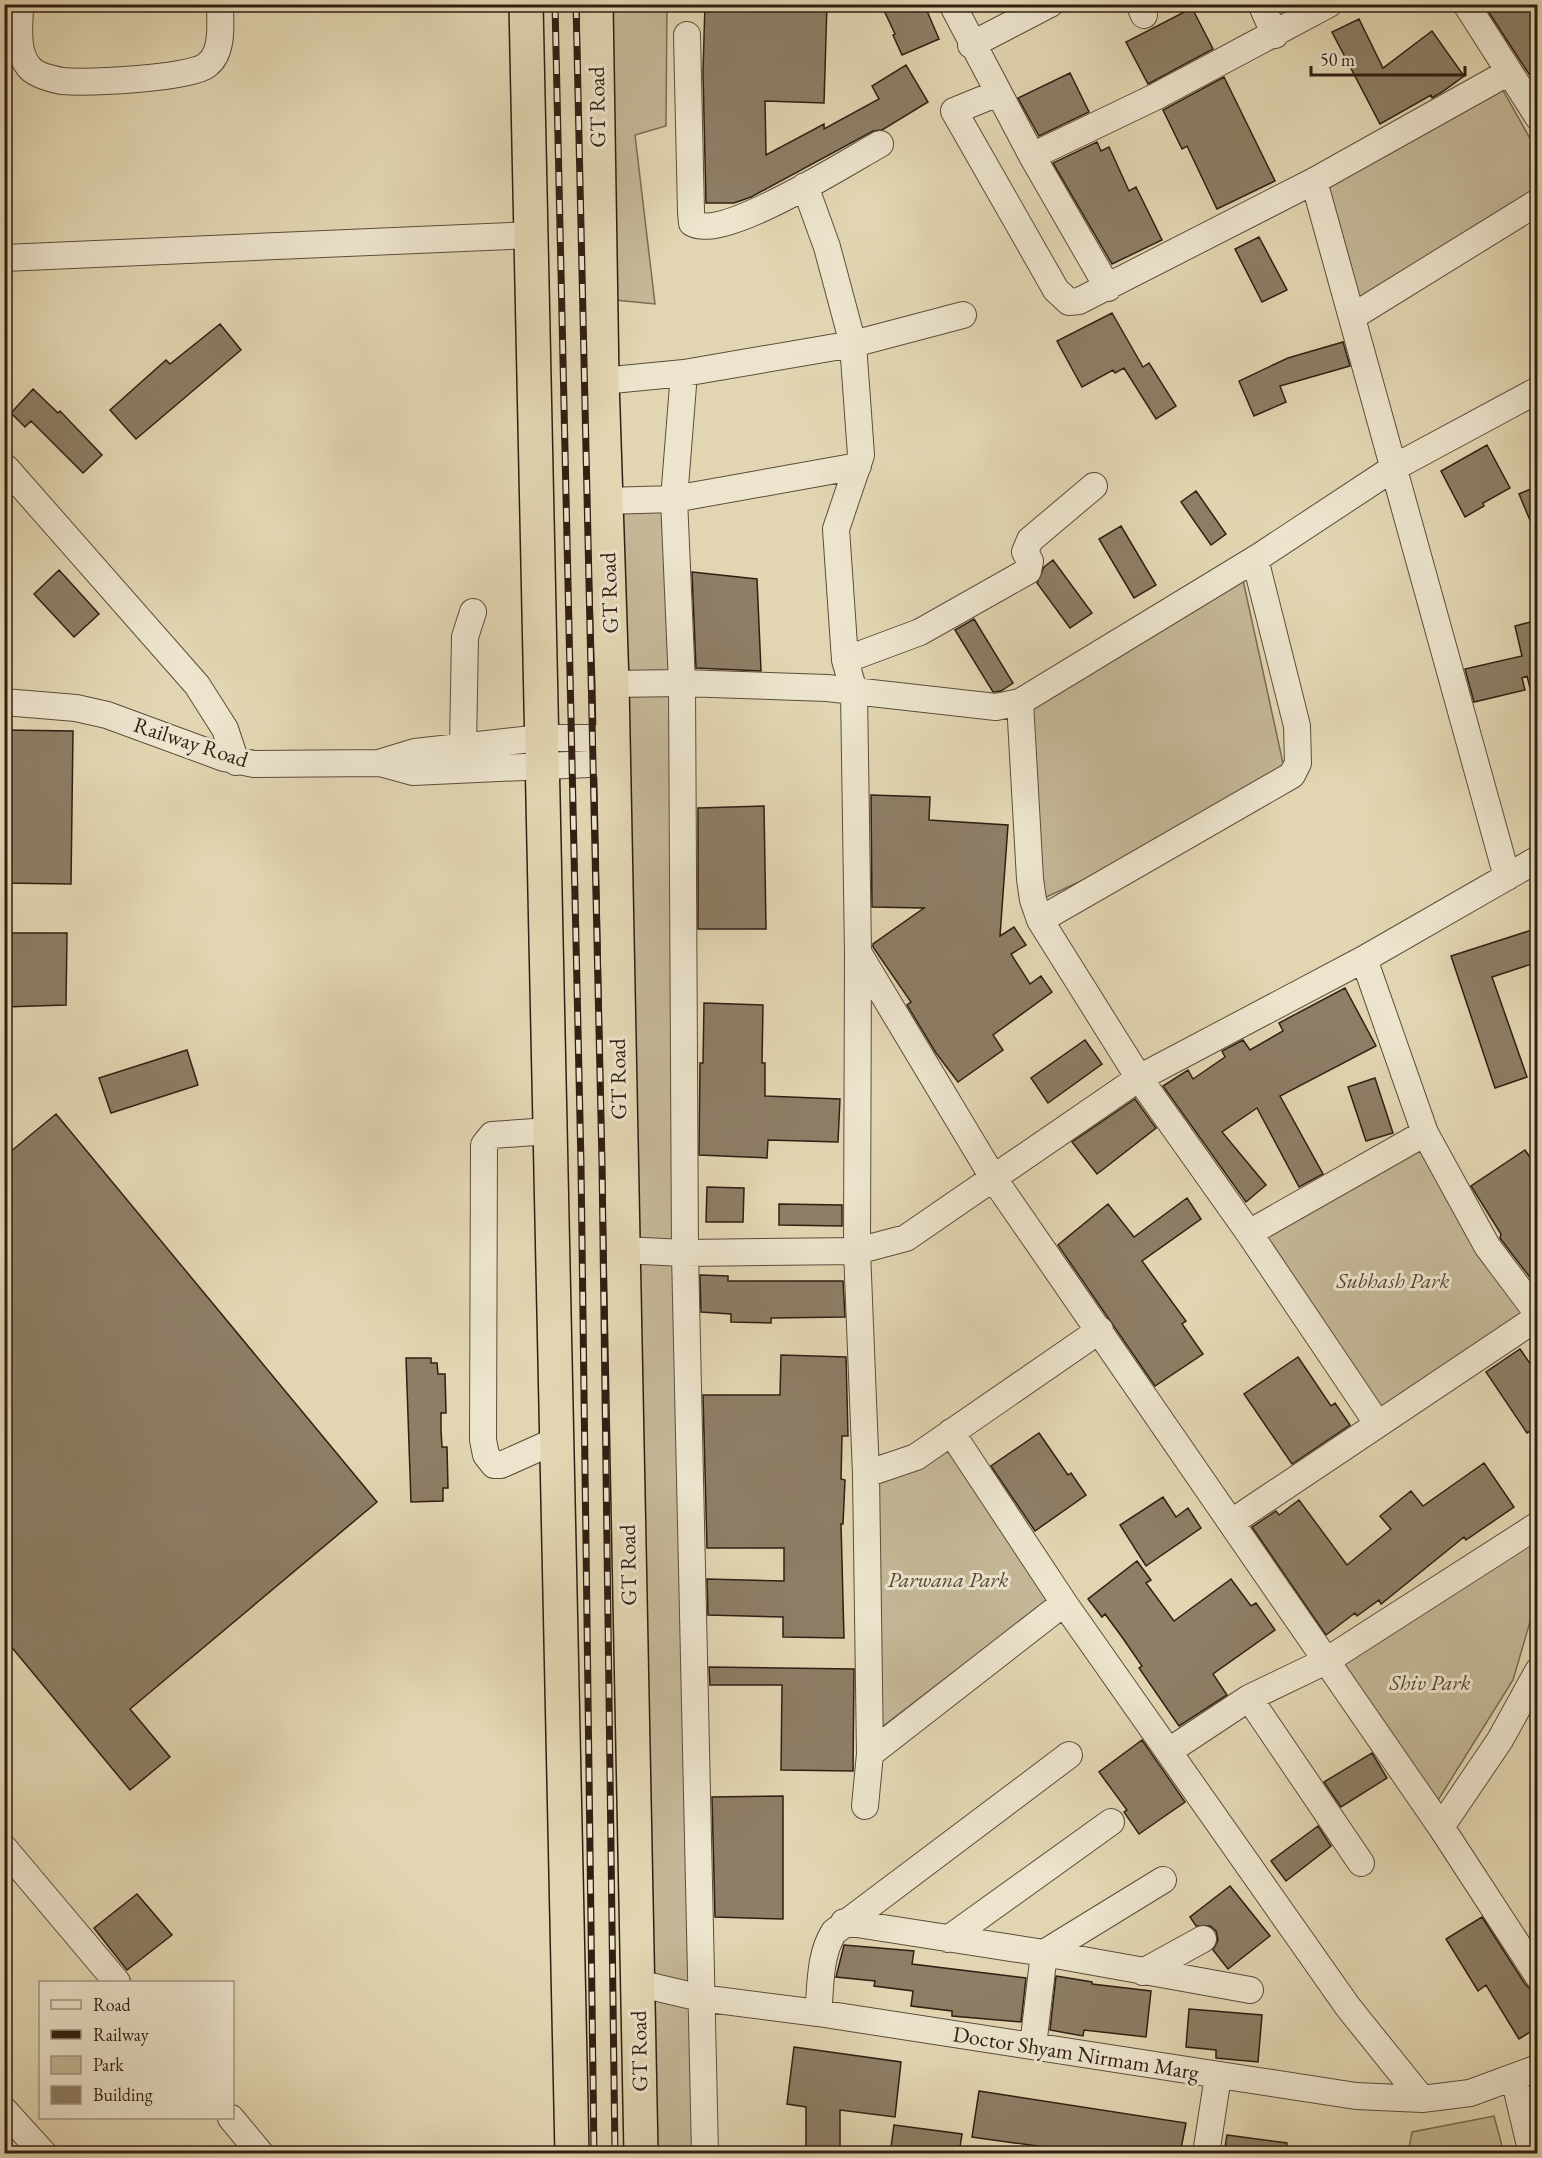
<svg xmlns="http://www.w3.org/2000/svg" width="1542" height="2158" font-family="'EB Garamond',serif">
	<style>
		.green { fill: #c4b797; stroke: #7a6b55; stroke-width: 1.5 }
		.building { fill: #8d7e66; stroke: #301f13; stroke-width: 1.5 }
		.lines { fill: none; stroke-linecap: round; stroke-linejoin: round }
		.minor-casing { stroke: #5c4d3b; stroke-width: 28 }
		.highway-casing { stroke: #301f13; stroke-width: 36 }
		.minor { stroke: #ece4cd; stroke-width: 26 }
		.highway { stroke: #e2d6b2; stroke-width: 33 }
		.rail-casing { stroke: #301f13; stroke-width: 7 }
		.rail { stroke: #ece4cd; stroke-width: 4.5; stroke-dasharray: 14; stroke-linecap: butt }
		.labels { text-anchor: middle; dominant-baseline: central; stroke-width: 6; stroke-linejoin: round; paint-order: stroke }
		.street-label { font-size: 22px; fill: #301f13; stroke: #ece4cd }
		.park-label { font-size: 22px; font-style: italic; fill: #554534; stroke: #ece4cd }
	</style>
	<rect width="100%" height="100%" fill="#e2d6b2"/>
	<filter id="stains"><feTurbulence type="fractalNoise" baseFrequency=".00333" numOctaves="4"/><feColorMatrix values="0 0 0 0 .2 0 0 0 0 .09 0 0 0 0 .02 0 0 0 .5 -.17"/></filter>
	<radialGradient id="worn" r=".72"><stop offset=".6" stop-color="#630" stop-opacity="0"/><stop offset="1" stop-color="#630" stop-opacity=".3"/></radialGradient>
	<!-- green -->
	<path class="green" d="M597,5h70l-1,121 -31,9 20,169 -51,-5z
		M1500,85l37,66v58l-177,106 -36,-131z
		M673,500l31,1653h-63l-36,-1646z
		M1241,571l47,215 -257,118v-194z
		M1423,1139l108,178 -163,102 -120,-175z
		M950,1450l104,145 -180,138 -4,-254z
		M1537,1529v69l-24,82 -83,133 -94,-152z
		M1494,2116l10,37h-96l4,-21z"/>
	<!-- building -->
	<path class="building" d="M705,4h122l-3,99 -59,-2 1,54 58,-31v5l55,-30 -7,-13 34,-21 22,37 -46,28 -9,1 -122,66 -17,6h-28l-3,-131z
		M881,4h43l15,35 -37,16 -9,-20 2,-1z
		M1484,4h54v84l-50,-77z
		M1192,8l21,41 -65,35 -22,-42z
		M1359,19l24,49 49,-37 32,45 -22,16 -10,6 -1,-3 -51,29 -48,-92z
		M1070,73l19,39 -50,24 -21,-38z
		M1224,77l51,104 -58,28 -30,-63 -5,3 -19,-39z
		M1097,142l4,9 8,-4 20,44 7,-4 26,53 -50,24 -59,-101z
		M1259,237l28,53 -25,12 -27,-53z
		M1112,313l31,54 6,-4 27,43 -20,13 -32,-51 -9,5 -2,-3 -31,17 -25,-46z
		M220,324l21,26 -105,89 -26,-29 56,-50 4,4z
		M1343,342l7,24 -70,20 6,16 -32,14 -15,-35 49,-23z
		M33,389l25,24 2,-2 42,44 -19,18 -52,-52 -6,6 -14,-14z
		M1487,445l23,43 -27,15 1,3 -19,11 -24,-46z
		M1538,486v51h-1l-18,-43z
		M1196,491l30,43 -15,11 -30,-43z
		M1121,526l35,59 -22,13 -35,-59z
		M1053,560l39,53 -22,15 -33,-45 7,-16z
		M59,570l40,44 -25,23 -40,-43z
		M692,572l65,7 4,92 -65,-3z
		M974,619l39,64 -12,8 -8,1 -38,-62z
		M1538,620v71l-7,1 -4,-16 -5,2 3,12 -51,12 -9,-33 57,-13 -7,-30z
		M4,730l69,1 -2,153 -67,-1z
		M871,795l59,2 -1,23 79,5 -8,111 14,-9 12,18 -15,9 19,30 11,-8 11,16 -59,43 10,15 -45,32 -22,-29 -29,-48 4,-3 -38,-55v-3l51,-36 -52,-1z
		M764,806l2,123h-68v-121z
		M1538,928v34l-46,15 35,100 -32,11 -44,-132z
		M4,933h63l-1,72 -62,2z
		M1345,988l31,58 -96,50 43,78 -24,13 -42,-79 -35,24 44,53 -20,17 -83,-116 25,-16 5,9 32,-22 -3,-6 21,-11 7,10 33,-19 -4,-8z
		M704,1003l59,2 -1,58h3v33l75,3 -2,43 -70,-2 -1,18 -68,-3 1,-92h3z
		M1085,1040l17,24 -54,39 -17,-25z
		M187,1050l11,35 -87,28 -12,-35z
		M1375,1078l18,55 -27,8 -18,-54z
		M1135,1099l21,29 -59,46 -25,-32z
		M56,1114l321,388 -247,207 40,48 -40,33 -126,-152v-481z
		M1525,1150l13,19v119l-38,-50 1,-4 -30,-48z
		M707,1187l37,1 -1,34h-37z
		M1187,1198l14,21 -59,42 44,60 -4,3 21,30 -48,32 -97,-141 50,-41 26,33z
		M779,1204l63,1v21l-63,-1z
		M700,1275l28,1v5h115l2,36 -74,1v5l-40,-1v-8l-30,-2z
		M1520,1349l18,26v51l-11,7 -41,-61z
		M781,1355l65,2 2,79h-6l-1,43 4,1 -2,44h-2l3,114 -61,-1v-20l-75,-2 -1,-36 77,2v-33h-77l-4,-153h77z
		M1298,1357l33,49 4,-3 15,22 -58,39 -48,-70z
		M406,1358h25v5h6l1,11h7l1,39h-5v17l1,17h5l1,41h-5v13l-32,1z
		M1039,1433l29,42 3,-2 15,22 -51,36 -44,-65z
		M1484,1463l30,44 -48,33 -2,-3 -83,67 -2,-4 -22,16 -2,-3 -29,22 -74,-108 24,-16 3,4 20,-15 48,65 44,-36 -11,-13 31,-25 12,15z
		M1163,1497l13,20 12,-9 13,20 -55,38 -26,-41z
		M1137,1561l14,19 -5,3 28,38 57,-42 20,27 5,-3 19,27 -62,44 14,21 -48,31 -40,-58 3,-2 -20,-29 -17,-23 -3,3 -14,-18z
		M709,1667l145,2 -1,102 -72,-1 1,-85h-72z
		M1142,1740l43,62 -46,32 -15,-22 3,-2 -28,-38z
		M1372,1753l15,25 -46,29 -17,-25z
		M783,1796v123l-68,-2 -3,-120z
		M1318,1826l13,20 -45,35 -15,-20z
		M1230,1886l40,50 -42,33 -15,-19 5,-10 -2,-9 -6,-5h-14l-6,-9z
		M137,1894l35,41 -45,35 -33,-42z
		M1482,1917l43,67 13,13v30l-19,12 -33,-54 -8,6 -32,-52z
		M844,1945l70,6 -2,13 114,14 -5,44 -69,-6v-5l-41,-5 2,-15 -39,-5 1,-5 -39,-4z
		M1056,1976l36,6v2l59,7 -5,46 -62,-7 -1,6 -33,-6z
		M1189,2009l73,6 -4,47 -42,-4v-8l-30,-3z
		M794,2047l107,15 -6,55 -55,-7v44h-34v-47l-19,-3z
		M979,2091l207,32 -6,31h-117l-19,-3v-4l-72,-10z
		M894,2125l68,9 -3,20h-69z
		M1227,2135l60,8 -1,11h-62z"/>
	<g class="lines">
		<!-- minor casing -->
		<g class="minor-casing">
			<path id="minor" d="M20,4c0,19 -5,47 9,63 6,8 23,12 33,14 24,2 128,-2 145,-16 17,-13 13,-42 13,-61
				M952,4l80,152 76,132
				M1139,4l5,11
				M1261,4l14,31
				M1466,4l72,113
				M687,35l4,177 1,11c31,19 155,-61 188,-79
				M971,45l79,-41
				M998,93l-44,18 102,179 13,12 10,-1 235,-120 195,-109
				M1032,156l123,-59 174,-93
				M1314,181l193,696
				M805,186l22,61 26,97 8,111 -25,74 9,131 9,31 4,262 -1,298 9,223 4,280 -5,52
				M4,258l527,-23
				M1352,317l186,-115
				M684,373l-10,126 8,184 3,570 20,901
				M602,381l82,-8 169,-29 110,-29
				M7,469l190,216 28,44 11,33
				M605,501l69,-2 184,-33
				M845,660l75,-28 108,-61 2,-10 -5,-9 5,-12 64,-54
				M612,684l70,-1 145,5 169,19 24,-5 240,-146 135,-89 143,-77
				M4,702l72,6 31,7 117,43 30,6 125,-1 36,-11 126,-14h70
				M1020,702l10,177 3,21 7,20 99,158 110,155 128,190
				M463,746l2,-109 8,-25
				M380,763l33,9 198,-9
				M1040,920l252,-145 6,-12 -1,-37 -42,-167
				M859,954l135,225 447,648 97,149
				M1364,959l61,174 62,113 51,68
				M550,1131l-58,4 -8,10 -1,295 3,15 8,10h7l56,-25
				M1249,1233l176,-100
				M621,1250l64,3 172,-2 49,-13 233,-160 225,-119 174,-100
				M951,1432l113,171 284,404 74,92
				M866,1474l50,-17 184,-127
				M1232,1522l306,-205
				M1249,1698l112,165
				M1169,1751l80,-53 77,-37 212,-136
				M870,1754l194,-151
				M1441,1827l59,-87 38,-69
				M4,1848l113,134
				M844,1922l200,31 206,37
				M948,1939l163,-117
				M1143,1972l60,-33
				M637,1983l64,15 117,15 538,83 66,3 48,-6 68,-25
				M818,2013c3,-27 1,-58 16,-81l235,-177
				M1033,2046l11,-93 119,-73
				M1514,2078l18,76
				M4,2110l40,44
				M231,2118l30,36
				M1206,2154l12,-78"/>
		</g>
		<!-- highway casing -->
		<g class="highway-casing">
			<path id="highway" d="M526,4l46,2150
				M596,4l6,377 10,303 29,1470"/>
		</g>
		<!-- minor -->
		<use href="#minor" class="minor"/>
		<!-- highway -->
		<use href="#highway" class="highway"/>
		<!-- rail casing -->
		<g class="rail-casing">
			<path id="rail" d="M555,4l26,1160 13,990
				M576,4l26,1159 13,991"/>
		</g>
		<!-- rail -->
		<use href="#rail" class="rail"/>
	</g>
	<g class="labels">
		<!-- street labels -->
		<g class="street-label">
			<text transform="translate(597 107) rotate(-91)">GT Road</text>
			<text transform="translate(609 593) rotate(-92)">GT Road</text>
			<text transform="translate(191 742) rotate(18)">Railway Road</text>
			<text transform="translate(618 1079) rotate(-91)">GT Road</text>
			<text transform="translate(628 1565) rotate(-91)">GT Road</text>
			<text transform="translate(639 2051) rotate(-91)">GT Road</text>
			<text transform="translate(1076 2053) rotate(9)">Doctor Shyam Nirmam Marg</text>
		</g>
		<!-- park labels -->
		<g class="park-label">
			<text x="1393" y="1280">Subhash Park</text>
			<text x="948" y="1579">Parwana Park</text>
			<text x="1430" y="1682">Shiv Park</text>
		</g>
	</g>
	<!-- margin -->
	<rect width="1542" height="2158" fill="none" stroke="#e2d6b2" stroke-width="24"/>
	<rect x="6" y="6" width="1530" height="2146" fill="none" stroke="#301f13" stroke-width="3"/>
	<rect x="12" y="12" width="1518" height="2134" fill="none" stroke="#301f13" stroke-width="1.5"/>
	<!-- legend -->
	<rect x="39" y="1981" width="195" height="138" fill="#ece4cd" stroke="#a19583" stroke-width="1.5"/>
	<rect x="51" y="2000" width="30" height="9" fill="#ece4cd" stroke="#a19583" stroke-width="1.5"/>
	<text x="93" y="2011" font-size="18" fill="#301f13">Road</text>
	<rect x="51" y="2030" width="30" height="9" fill="#301f13" stroke="#a19583" stroke-width="1.5"/>
	<text x="93" y="2041" font-size="18" fill="#301f13">Railway</text>
	<rect x="51" y="2056" width="30" height="18" fill="#c4b797" stroke="#a19583" stroke-width="1.5"/>
	<text x="93" y="2071" font-size="18" fill="#301f13">Park</text>
	<rect x="51" y="2086" width="30" height="18" fill="#8d7e66" stroke="#a19583" stroke-width="1.5"/>
	<text x="93" y="2101" font-size="18" fill="#301f13">Building</text>
	<!-- scale -->
	<path d="M1311 66v9h154v-9" fill="none" stroke="#301f13" stroke-width="3"/>
	<text x="1320" y="66" font-size="18" fill="#301f13" stroke="#ece4cd" stroke-width="4.5" paint-order="stroke">50 m</text>
	<rect width="100%" height="100%" filter="url(#stains)"/>
	<rect width="100%" height="100%" fill="url(#worn)"/>
</svg>
